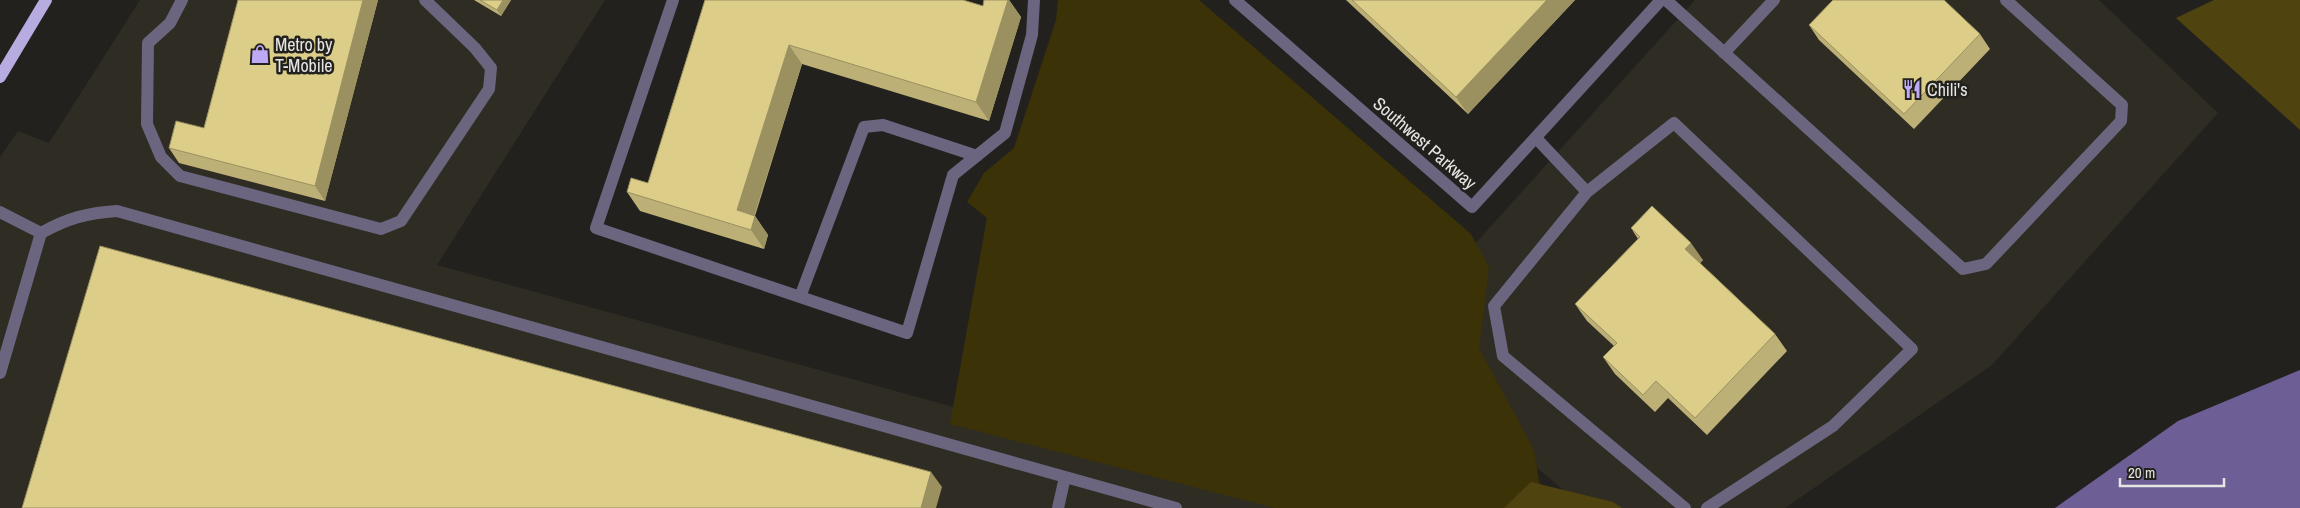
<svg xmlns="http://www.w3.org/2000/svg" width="2300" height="508" font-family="'Archivo Narrow',sans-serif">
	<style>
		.built { fill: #2f2c23 }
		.green { fill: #3b3207 }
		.forest { fill: #4f440f }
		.water { fill: #6d5e96 }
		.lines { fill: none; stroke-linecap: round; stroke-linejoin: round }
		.minor { stroke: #6b657f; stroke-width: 12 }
		.major { stroke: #b7abdf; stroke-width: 12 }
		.wall { fill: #bdb076 }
		.shaded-wall { fill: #9a9060 }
		.building { fill: #dccd89; stroke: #9a9060 }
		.labels { text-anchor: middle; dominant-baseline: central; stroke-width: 5; stroke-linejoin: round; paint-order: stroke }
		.poi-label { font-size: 18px; fill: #e6e5e3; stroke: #22211d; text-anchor: start }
		.street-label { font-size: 18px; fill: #e6e5e3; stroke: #22211d }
	</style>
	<rect width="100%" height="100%" fill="#22211d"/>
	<!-- built -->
	<path class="built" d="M140,0h465l-168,265 884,243h-1321v-351l18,-26 31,12z
		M1695,0h404l119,113 -226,252 -207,143h-200l-104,-87 -36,-144z"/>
	<!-- green -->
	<path class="green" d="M1058,0h141l272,234 18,33 -10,81 55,102 8,48 -5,10h-262l-325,-84 37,-206 -20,-16 17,-29 30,-25 42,-128z"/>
	<!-- forest -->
	<path class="forest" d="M2214,0h86v130l-124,-112z
		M1531,482l82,20 9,6h-118z"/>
	<!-- water -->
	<path class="water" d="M2300,370v138h-245l123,-87z"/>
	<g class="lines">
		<!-- minor -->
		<path class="minor" d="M182,0l-12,23 -22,20 -1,81 14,33 19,19 201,53 20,-8 88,-132 2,-21 -16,-20 -50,-48
			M673,0l-77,228 311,105 46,-158 52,-42 27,-98 2,-35
			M1235,0l237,207 189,-207
			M1666,0l297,269 23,-5 135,-143 1,-16 -116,-105
			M1724,53l50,-53
			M1536,138l51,54
			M0,212l41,21 -41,140
			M41,233c27,-15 46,-20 76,-22l1059,297
			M800,297l64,-170 19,-2 94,31
			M1058,508l7,-31
			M1685,508l-182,-152 -9,-50 93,-114 87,-69 238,226 -79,77 -126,82"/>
		<!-- major -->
		<path class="major" d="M0,77l46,-77"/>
	</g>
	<!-- wall -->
	<path class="wall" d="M238,0h140l-53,201 -146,-38 -10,-15 35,-20z
		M474,0h37l-10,16z
		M705,0l278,6 1,-6h25l12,17 -32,104 -187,-57 -47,152 13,19 -4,14 -124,-38 -13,-19 21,-9z
		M1346,0h229l-107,114z
		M1809,25l171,9 10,15 -76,80 -95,-89z
		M1631,228l72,32 -3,3 75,71 12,17 -80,84 -39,-37 -13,14 -40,-38 -12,-17 11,-11 -27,-25 -12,-17 63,-65z"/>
	<!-- shaded-wall -->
	<path class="shaded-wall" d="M363,0h15l-53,201 -10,-15z
		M503,0h8l-10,16 -4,-6z
		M1008,0h1l12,17 -32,104 -13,-19z
		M1547,0h28l-107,114 -12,-17z
		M789,45l13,19 -52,165 -13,-19z
		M755,216l13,19 -4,14 -13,-19z
		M1691,243l12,17 -6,6 -12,-17z
		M931,472l11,15 -6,21h-15z"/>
	<!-- building -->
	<path class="building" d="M238,0h125l-48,186 -146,-38 7,-27 28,7z
		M480,0h23l-6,10z
		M705,0h258l20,6 1,-6h24l-32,102 -187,-57 -52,165 18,6 -4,14 -124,-38 4,-14 17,5z
		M1352,0h195l-91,97z
		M1833,0h111l36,34 -76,80 -95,-89z
		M1652,206l39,37 -6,6 90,85 -80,84 -39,-37 -13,14 -40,-38 14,-14 -42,-39 65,-67 -9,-9z
		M100,246l831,226 -10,36h-899z"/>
	<!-- icons -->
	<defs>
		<g id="shop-bare" transform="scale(1.5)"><path d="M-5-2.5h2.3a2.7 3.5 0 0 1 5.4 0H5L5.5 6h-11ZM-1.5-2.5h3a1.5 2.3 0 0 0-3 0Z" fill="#bda9f5" stroke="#22211d" stroke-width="2.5" paint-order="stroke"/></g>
		<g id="restaurant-bare" transform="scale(1.5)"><path d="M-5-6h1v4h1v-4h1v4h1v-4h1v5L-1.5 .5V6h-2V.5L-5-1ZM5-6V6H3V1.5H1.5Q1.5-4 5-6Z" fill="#bda9f5" stroke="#22211d" stroke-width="2.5" paint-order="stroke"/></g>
	</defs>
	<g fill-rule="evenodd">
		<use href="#shop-bare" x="260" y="54"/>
		<use href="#restaurant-bare" x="1912" y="89"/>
	</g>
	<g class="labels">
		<!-- poi labels -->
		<g class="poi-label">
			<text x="275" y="44">Metro by<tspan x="275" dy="21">T-Mobile</tspan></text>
			<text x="1927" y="89">Chili's</text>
		</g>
		<!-- street labels -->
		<g class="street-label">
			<text transform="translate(1425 143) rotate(41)">Southwest Parkway</text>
		</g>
	</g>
	<!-- scale -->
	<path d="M2120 478v8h104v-8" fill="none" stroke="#e6e5e3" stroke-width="2.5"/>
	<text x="2128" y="478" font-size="15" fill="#e6e5e3" stroke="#22211d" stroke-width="4" paint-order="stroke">20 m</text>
</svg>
